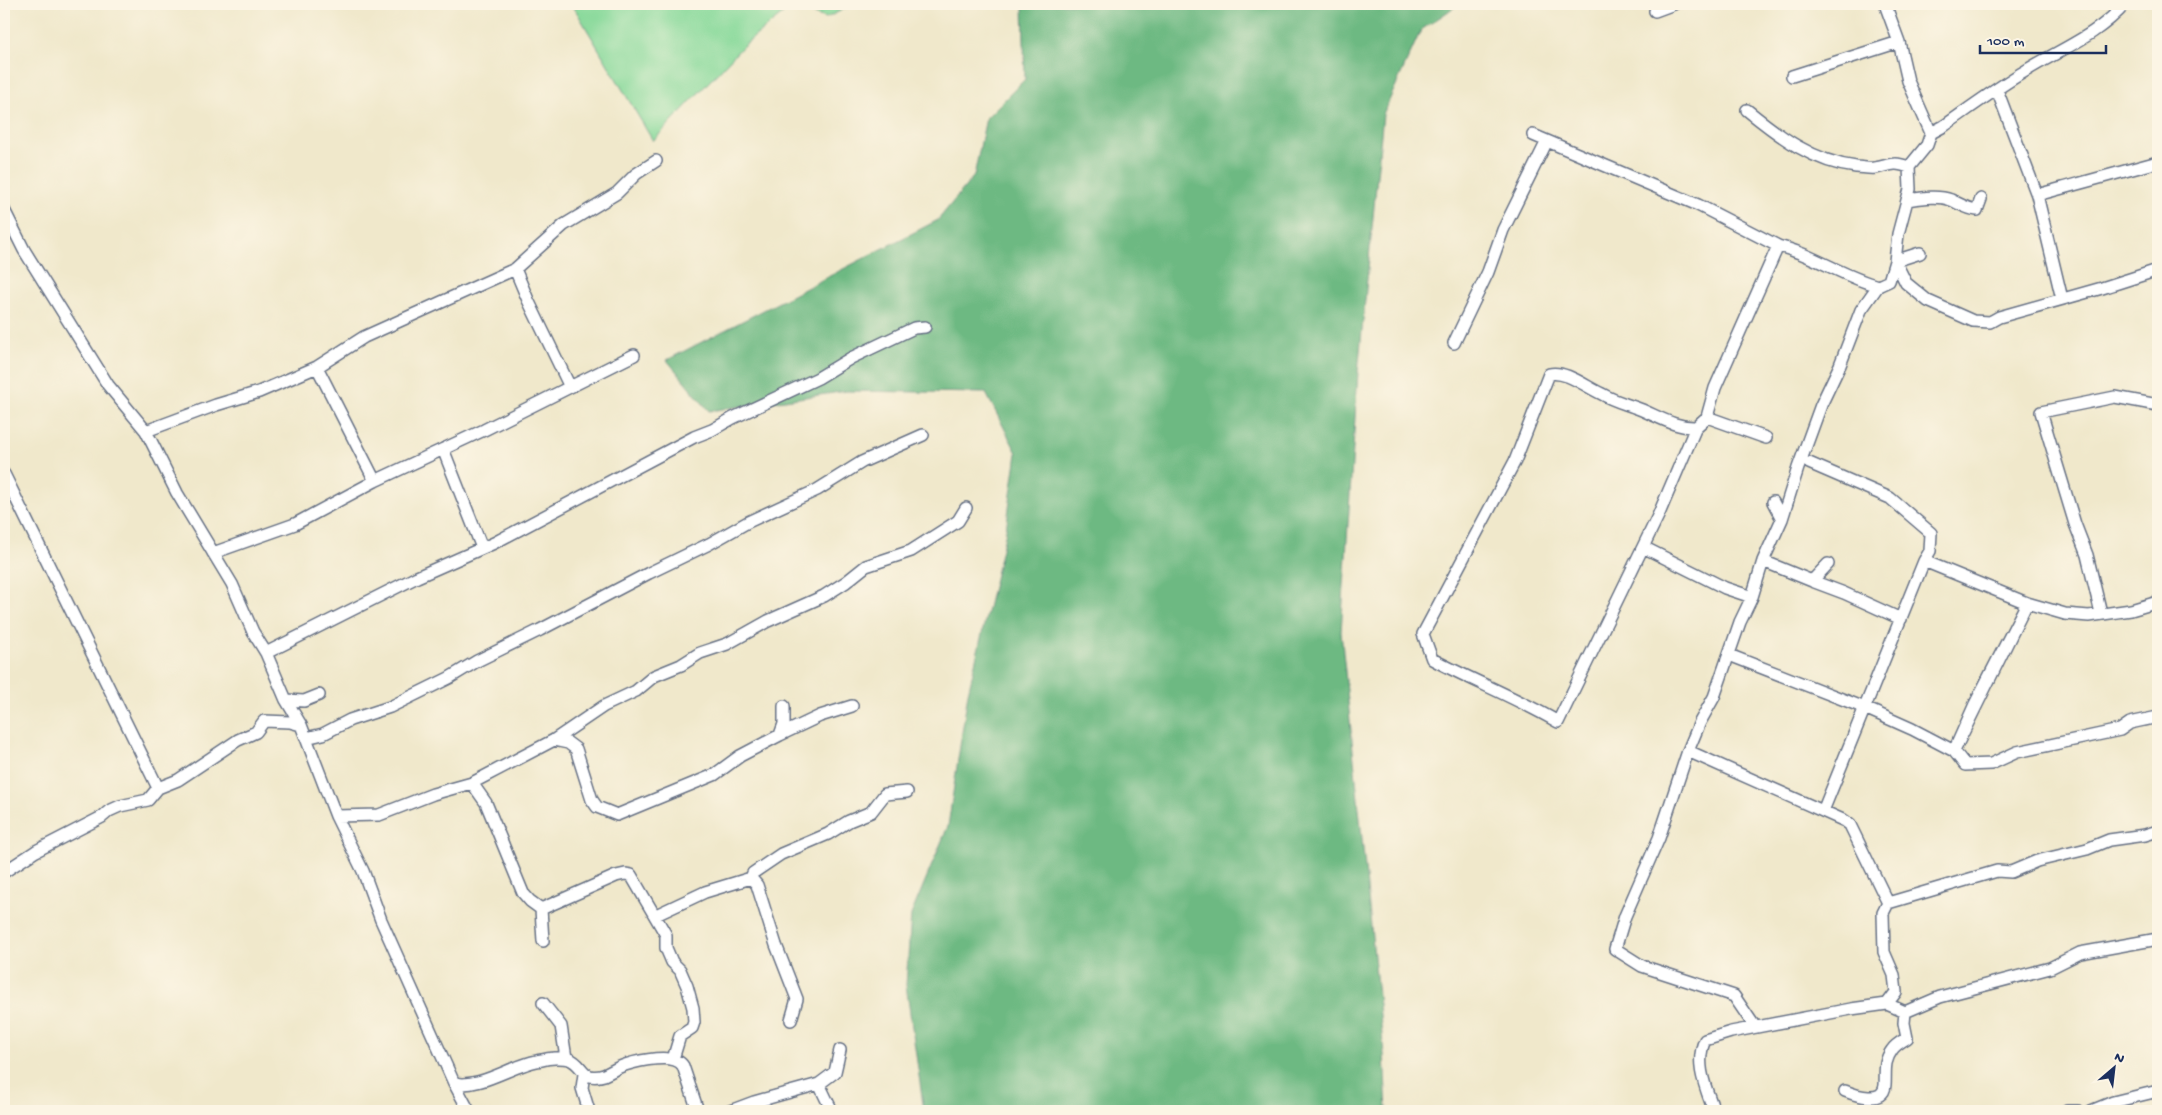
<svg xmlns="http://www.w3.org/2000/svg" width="2162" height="1115" font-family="'Gochi Hand',sans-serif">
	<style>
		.green { fill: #87d99a; stroke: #51847c }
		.forest { fill: #6db982; stroke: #447470 }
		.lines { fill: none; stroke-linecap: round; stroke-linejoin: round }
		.minor-casing { stroke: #667084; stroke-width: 14 }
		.minor { stroke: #fff; stroke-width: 11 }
	</style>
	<rect width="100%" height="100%" fill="#fcf5e5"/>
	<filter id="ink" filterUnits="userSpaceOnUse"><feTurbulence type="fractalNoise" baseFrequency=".02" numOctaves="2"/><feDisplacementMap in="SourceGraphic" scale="10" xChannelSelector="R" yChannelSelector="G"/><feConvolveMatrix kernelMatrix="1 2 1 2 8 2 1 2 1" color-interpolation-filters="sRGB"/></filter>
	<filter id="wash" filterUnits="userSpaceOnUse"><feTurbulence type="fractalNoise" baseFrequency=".0096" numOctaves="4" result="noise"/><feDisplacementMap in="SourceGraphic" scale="20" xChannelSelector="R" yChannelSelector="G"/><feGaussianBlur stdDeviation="1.12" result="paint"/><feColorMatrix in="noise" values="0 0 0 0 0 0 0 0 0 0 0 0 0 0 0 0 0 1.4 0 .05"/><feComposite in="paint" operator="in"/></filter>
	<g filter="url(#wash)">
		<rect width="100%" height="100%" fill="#f0e8cb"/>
		<!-- green -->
		<path class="green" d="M572,4h282l-28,14 -35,-11 -48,39 -90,95z"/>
		<!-- forest -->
		<path class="forest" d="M1023,4h436l-38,26 -38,84 -25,258 -17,260 43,422 3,57h-463l-18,-126 5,-70 37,-89 20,-133 37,-157 12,-83 -31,-60 -139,-2 -138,20 -42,-51 271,-140 36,-44 12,-58 39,-39z"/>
	</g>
	<g filter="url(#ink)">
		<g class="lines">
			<!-- minor casing -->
			<g class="minor-casing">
				<path id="minor" d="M1885,4l14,38 9,39 23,52
					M1655,11l19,-7
					M1792,76l107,-34
					M1997,90l40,105 25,104
					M1747,110c32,26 66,52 109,57 6,0 13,2 19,1 16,-3 18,-7 34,-1
					M1533,135l165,70 80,41c35,8 65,31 100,40
					M2037,195l121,-33
					M1907,200c14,-2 31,-5 44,0 9,4 16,9 26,10l4,-11
					M4,210l20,40 84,135 38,46 31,62 55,91 21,48 13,21 20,47 15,25 35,91 27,55 18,49 73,163 15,28
					M1920,253l-25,8 3,-27 12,-45 -1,-22 18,-22 4,-12 13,-7c27,-19 54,-39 83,-56 34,-21 71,-35 98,-66
					M515,269l49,-44 53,-32 19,-19 20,-13
					M1454,343l34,-71 15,-42 44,-89
					M317,367l58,114
					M1696,427c-23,1 -41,-13 -62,-20 -11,-4 -22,-7 -32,-13 -16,-7 -36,-24 -53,-20l-34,87 -92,173 9,25c41,22 85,39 126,63l100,-206 38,-89 11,-10
					M146,431l70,-26 43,-13 58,-25 47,-30 151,-68 13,31 42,87
					M1766,438l-59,-21 8,-29 63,-142
					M443,449l39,99
					M1809,463l81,35 41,35 -1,18 -6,10
					M4,474l154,314
					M1773,502l9,17
					M1643,547l82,41 27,9
					M213,553l82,-29 80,-43 109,-51 150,-75
					M1763,561l49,20 16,-17
					M1812,581l32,12 57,26
					M2027,603l-73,148 21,-47z
					M2101,613l-14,-58 -12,-31 -34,-112 74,-15 43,8
					M266,653l151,-76 77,-34 200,-106 18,-7 21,-12 85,-40 33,-20 63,-30 11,-1
					M1729,655l136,53 47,21 42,22 11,14 26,-1 26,-12 103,-22 10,-7 28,-6
					M286,700l18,1 15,-6
					M780,735l4,-11v-18
					M306,738l17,-4 27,-14 40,-13 59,-29 28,-17 63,-31 109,-57 60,-29 39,-22 69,-32 45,-28 61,-27
					M554,740l14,3 8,6 16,51 5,7 20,8 97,-40 26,-19 40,-21 40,-19 32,-10
					M1688,751l157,70 5,4 38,78
					M472,783l14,20 37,90 7,8 11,8
					M1823,811l101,-250 103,42 38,11 24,2 42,-6 27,-8
					M336,816l43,-1 54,-21 39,-11 82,-43 50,-34 32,-15 18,-15 27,-11 19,-12 27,-9 41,-23 56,-25 22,-14 20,-16 45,-15 47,-30 8,-13
					M4,872l32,-21 66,-34 7,-6 11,-5 28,-6 10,-12 20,-8 60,-40 18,-8 8,-11 26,1 11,3
					M751,878l6,7 19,60 21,54 -6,21
					M541,909l75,-33 9,-2 6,1 35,60v13l6,14 8,8 7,16 6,22 1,14 -2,6 -12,8 -7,23
					M541,909l2,32
					M656,915l49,-23 46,-14 2,-5 28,-19 47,-20 21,-13 22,-9 14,-18 22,-2
					M543,1003l18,23 5,32
					M1887,1004l9,-12 -2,-17 -10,-23 -1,-39 5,-10 109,-32 14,1 26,-11 50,-12 22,-9 36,-5 13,-4
					M1755,1027l-21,-31 -92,-30 -27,-17 10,-33 34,-78 29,-87 12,-29 14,-25 26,-75 12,-25 11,-36 19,-42 16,-51 23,-63 19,-40 21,-55 17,-24 11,-5 6,-20 11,22 22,18 45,20 17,1 9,-5 103,-29 56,-18
					M584,1074l-2,14 7,23
					M454,1083c28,6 58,-19 88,-23 7,-2 19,-3 27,-1 15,5 12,23 35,16 7,-3 14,-8 21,-10 13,-4 50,-13 58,1l15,45
					M819,1084l13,27
					M1845,1091c10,4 39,14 40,-6 1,-13 -2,-23 7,-35 3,-5 10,-9 15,-12l-3,-15 1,-11
					M730,1111l24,-9 65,-18 16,-12 5,-22
					M1714,1111c-8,-23 -20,-47 -9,-71l26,-8 120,-23 36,-5 18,8 35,-15 110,-29 30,-15 78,-14
					M2067,1111h11
					M2091,1111l22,-9 45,-11"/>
			</g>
			<!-- minor -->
			<use href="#minor" class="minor"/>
		</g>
	</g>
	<!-- margin -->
	<rect width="2162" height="1115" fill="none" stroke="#fcf5e5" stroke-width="20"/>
	<!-- north arrow -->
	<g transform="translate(2114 1068) rotate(28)" stroke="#fcf5e5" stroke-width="4" paint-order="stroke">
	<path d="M0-4L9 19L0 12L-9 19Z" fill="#1b2f5e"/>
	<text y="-8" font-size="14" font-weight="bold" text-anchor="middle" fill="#1b2f5e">N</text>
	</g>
	<!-- scale -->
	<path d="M1980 45v8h126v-8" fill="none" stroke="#1b2f5e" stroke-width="2.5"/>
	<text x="1987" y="45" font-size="15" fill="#1b2f5e" stroke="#fcf5e5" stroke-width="4" paint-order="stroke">100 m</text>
</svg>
